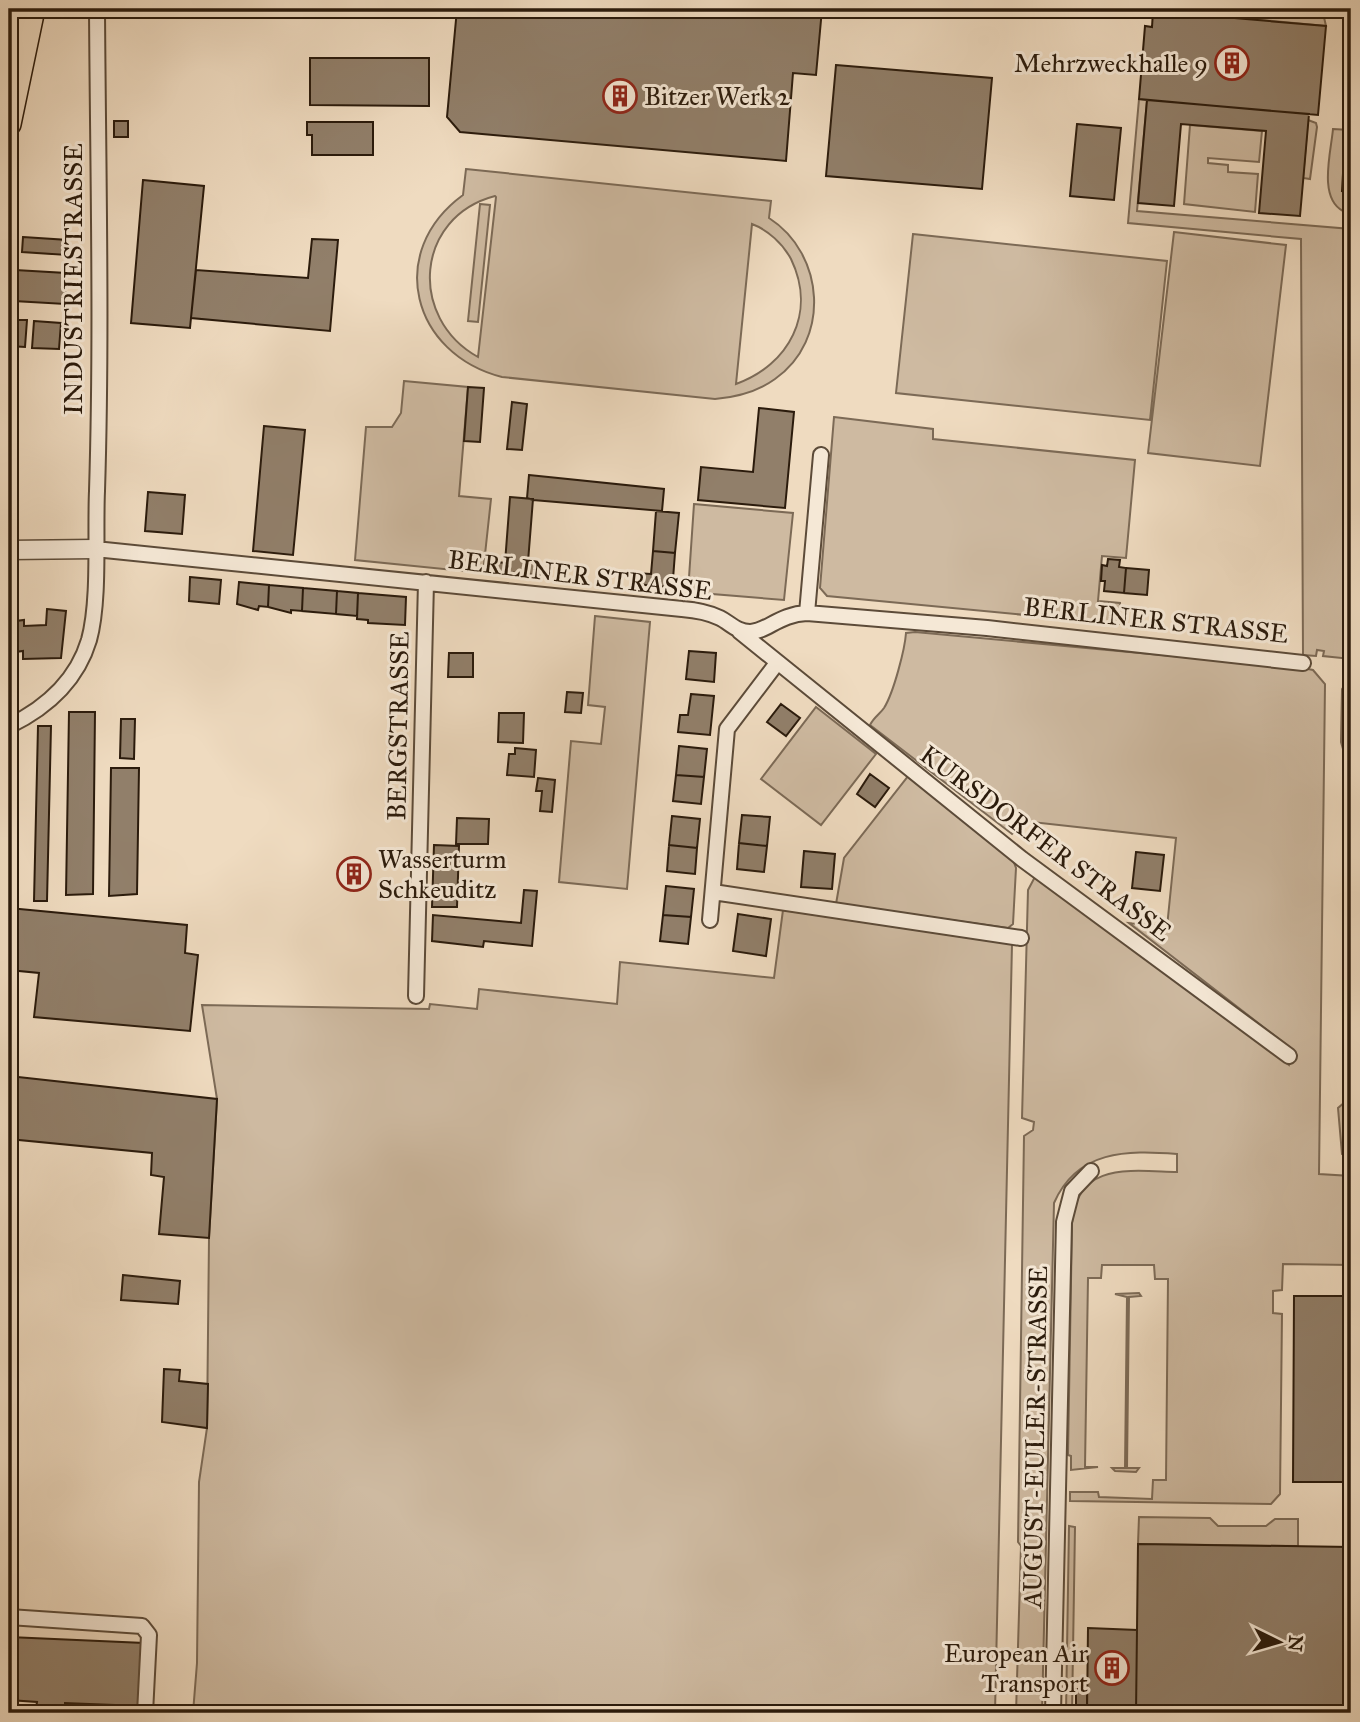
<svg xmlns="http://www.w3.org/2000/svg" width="1360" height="1722" font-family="'IM FELL Great Primer',serif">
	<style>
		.green { fill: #cebaa1; stroke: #7c6a56; stroke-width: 2; fill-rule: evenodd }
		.building { fill: #917f6a; stroke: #2b1b0c; stroke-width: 2 }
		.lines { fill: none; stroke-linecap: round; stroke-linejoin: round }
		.minor-casing { stroke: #5c4b39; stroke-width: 18 }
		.tertiary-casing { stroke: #5c4b39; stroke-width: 21 }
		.primary-casing { stroke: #2b1b0c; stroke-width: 26 }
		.minor { stroke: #f5e8d6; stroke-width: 14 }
		.tertiary { stroke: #f5e8d6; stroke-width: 18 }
		.primary { stroke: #efdbc0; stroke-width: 23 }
		.labels { text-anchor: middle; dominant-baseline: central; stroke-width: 6; stroke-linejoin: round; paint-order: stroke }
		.poi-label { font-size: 26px; fill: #2b1b0c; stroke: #f5e8d6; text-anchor: end }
		.street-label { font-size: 26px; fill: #2b1b0c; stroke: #f5e8d6 }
	</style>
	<rect width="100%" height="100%" fill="#efdbc0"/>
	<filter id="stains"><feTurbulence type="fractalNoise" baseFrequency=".00286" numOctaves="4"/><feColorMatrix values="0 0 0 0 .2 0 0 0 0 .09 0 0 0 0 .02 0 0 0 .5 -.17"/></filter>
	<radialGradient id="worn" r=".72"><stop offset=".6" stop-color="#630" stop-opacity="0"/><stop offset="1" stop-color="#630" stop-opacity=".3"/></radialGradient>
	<!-- green -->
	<path class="green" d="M1258,9l65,4 3,13 -76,-7z
		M1139,99l8,1 -10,111 214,18v430l-28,-3 1,-5 -7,-1 -1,6 -13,-1 -2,-416 -173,-16z
		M1308,120l8,3 1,4 -7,52 -7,-1z
		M1190,125l72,6 -3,31 -51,-4v5l20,2v7l30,2 -3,38 -71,-8z
		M1333,129l16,1 -2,26 -3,1 -1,54c-25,-13 -12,-59 -10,-82z
		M466,169l305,32 -2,17c56,36 62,122 6,161 -18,13 -38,18 -60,20l-213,-22c-90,-23 -117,-125 -39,-182zM495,196l1,1 -18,160c-70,-39 -63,-140 17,-161zM752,224c16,6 31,20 39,35 26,54 -2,106 -55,125z
		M480,204l10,1 -12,117 -10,-1z
		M1174,232l112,13 -26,221 -112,-13z
		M913,234l254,27 -17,159 -254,-27z
		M404,381l64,6 -9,109 32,3 -8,74 -128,-13 11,-133h26l9,-14z
		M834,417l99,12v10l202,21 -9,98 -24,-2 -4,45 22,2 -1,21 -292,-28 -7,-8z
		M694,504l99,9 -9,87 -96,-8z
		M595,616l55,6 -23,267 -68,-7 12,-141 30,3 4,-37 -17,-2z
		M915,632l388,36 10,2 12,14 -6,490 32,2v89l-68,-1 -1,26 -9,1v22l9,1 -2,180 -9,10 -201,-3v-9h28l1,5 53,2 1,-19h13l2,-201h-13l-1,-14h-52l-1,13h-13l-3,189h13l-27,3v-14l-3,-1 4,-232c5,-62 59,-52 105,-51v-18c-50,-4 -100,-4 -123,49l-12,510h-26l5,-167 -3,-4 6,-406 9,-6 1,-8 -12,-4 6,-228 9,-17 252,192 4,-15 -164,-127 38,4 9,-89 -153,-17 -11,13 -142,-109c4,-8 10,-11 14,-17 10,-16 21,-60 22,-75z
		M1351,677v79l-8,-7 -2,-7 1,-53z
		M816,707l60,47 -55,71 -60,-46z
		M909,775l103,82 4,11 -3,56 -5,4 -172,-24 8,-46z
		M783,910l229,34 -17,769h-802l4,-50 2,-181 8,-54 2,-190 8,-139 -15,-94 227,4 1,-5 47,5 2,-20 138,15 3,-42 154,16z
		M1351,1097v60l-9,-3 -4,-46z
		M1139,1293l2,3 -12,1 -2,171h12l-3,4 -21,-1 -3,-3h13l2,-171 -12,-3z
		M1139,1517l71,1 8,8h48l9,-7h23v27l-160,-2z
		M1069,1526l6,1 -3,186h-6z"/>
	<!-- building -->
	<path class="building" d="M457,9h365l-6,66 -23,-2 -7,88 -326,-29 -13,-15z
		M1153,11l173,15 -8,89 -179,-16 6,-73 7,1z
		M310,58h119v48l-119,-1z
		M836,65l156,13 -10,111 -156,-13z
		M1147,100l162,14 -9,102 -41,-3 7,-82 -85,-7 -7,82 -36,-3z
		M114,121h14v16h-14z
		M307,122h66v33h-61v-20h-5z
		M1077,124l44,4 -7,72 -44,-4z
		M1344,156l7,1v35l-9,-1z
		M143,180l61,6 -14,142 -59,-5z
		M23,237l45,3 -1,15 -45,-3z
		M312,239l26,1 -8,91 -139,-13 5,-48 112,8z
		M15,270l51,3 -1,31 -51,-3z
		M9,320h18l-2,27 -16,-1z
		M34,321l27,2 -2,26 -27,-1z
		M468,387l16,1 -4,54 -16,-1z
		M512,402l15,2 -5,46 -15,-1z
		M759,408l35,4 -9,96 -87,-8 3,-33 52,5z
		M264,426l41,4 -12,125 -40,-4z
		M529,475l135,14 -2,22 -129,-11 -6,-2z
		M148,492l37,3 -3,39 -37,-3z
		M510,497l23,2 -5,63 14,2v12l-52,-6v-9l15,2z
		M656,511l23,2 -4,40 -22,-2z
		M653,551l22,2 -2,26 15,1 -1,9 -52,-5 1,-11 15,1z
		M1108,559l12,1 -1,7 7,1 -2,25 -20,-2 1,-10h-4l1,-16 5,1z
		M1126,568l23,2 -2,25 -23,-2z
		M190,577l31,3 -2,24 -30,-3z
		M239,582l30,3 -1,22 -9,-1 -1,4 -21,-6z
		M269,585l34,3 -1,23 -11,-1v3l-23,-6z
		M303,588l34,3 -1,23 -34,-3z
		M337,591l21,2 -1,23 -21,-2z
		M358,593l48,4 -1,28 -37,-2v-3l-11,-1z
		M47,609l19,2 -5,47 -38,1v-8l-8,1 1,-31 8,-1v6l22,-1z
		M689,651l27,2 -2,29 -28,-3z
		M449,653h24v24h-25z
		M567,692l16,1 -2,20 -16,-1z
		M691,694l23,2 -4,39 -32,-3 2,-17h8z
		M781,704l19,14 -14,18 -19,-14z
		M69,712h26l-2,182 -27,1z
		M499,713h25l-1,30 -25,-1z
		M121,719h14l-1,40 -14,-1z
		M38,726h13l-4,175h-13z
		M679,746l28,3 -3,28 -28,-2z
		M515,748l21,2 -2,27 -27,-2 2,-21h6z
		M111,768h28l-2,126 -28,2z
		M870,774l19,14 -14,19 -18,-13z
		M676,775l28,2 -3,27 -28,-3z
		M538,778l17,2 -3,32 -12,-1 2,-20h-6z
		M742,815l28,2 -3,29 -28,-3z
		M672,816l28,3 -3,29 -28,-3z
		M457,818l32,1 -1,25h-32z
		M739,843l28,3 -3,26 -27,-3z
		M434,845l25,1 -2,61h-25z
		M669,845l28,3 -2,26 -28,-3z
		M804,851l31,3 -3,35 -31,-2z
		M1136,852l28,3 -4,36 -28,-3z
		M341 874a13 13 0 1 1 26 0a13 13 0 1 1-26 0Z
		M666,886l28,3 -3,28 -28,-2z
		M524,890l13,1 -5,55 -48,-5 -1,6 -51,-6 1,-26 88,8z
		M9,908l178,17 -2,28 13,2 -8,76 -156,-14 5,-44 -30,-3z
		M1343,910l8,1v63h-8z
		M738,914l33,5 -5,37 -33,-5z
		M663,915l28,2 -3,27 -28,-3z
		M9,1076l208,23 -8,139 -50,-4 5,-57 -13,-2 1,-22 -143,-14z
		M123,1275l57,6 -2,23 -57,-4z
		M1294,1296h57v186h-58z
		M164,1369l16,1 -1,11 29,3 -1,44 -45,-6z
		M1138,1544l213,3v166h-215z
		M1088,1628l49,2 -1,83h-49z
		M9,1637l135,6 -3,63 -76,-3v6l-29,-1 1,-6 -28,-2z
		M1076,1689h11v24h-11z"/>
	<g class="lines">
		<!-- minor casing -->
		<g class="minor-casing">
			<path id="minor" d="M95,549l587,60c13,1 26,3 38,9 10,5 17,14 30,14 16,0 30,-18 57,-19l180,15 316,35
				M807,613l14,-158
				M739,631l283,228 267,197
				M9,726c37,-18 68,-46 80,-86 11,-40 6,-106 8,-149 5,-160 1,-322 0,-482
				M713,892l308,46
				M710,920l17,-191 50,-66
				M416,996l10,-414
				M9,1617l133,9 7,9 -4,78
				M1053,1713l11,-491 8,-31 19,-20"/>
		</g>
		<!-- tertiary casing -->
		<g class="tertiary-casing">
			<path id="tertiary" d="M9,550l86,-1"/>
		</g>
		<!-- primary casing -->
		<g class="primary-casing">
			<path id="primary" d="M9,33l5,-24
				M9,124l24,-115"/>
		</g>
		<!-- minor -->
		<use href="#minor" class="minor"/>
		<!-- tertiary -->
		<use href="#tertiary" class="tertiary"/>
		<!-- primary -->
		<use href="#primary" class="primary"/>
	</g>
	<!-- icons -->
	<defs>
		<g id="building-ring" transform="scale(1.75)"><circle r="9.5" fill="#f5e8d6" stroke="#8f2418" stroke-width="1.5"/><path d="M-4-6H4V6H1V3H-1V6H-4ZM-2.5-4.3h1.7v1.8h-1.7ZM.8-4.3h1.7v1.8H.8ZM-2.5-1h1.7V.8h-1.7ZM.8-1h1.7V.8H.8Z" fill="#8f2418"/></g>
	</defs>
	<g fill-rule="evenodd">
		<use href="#building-ring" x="1232" y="63"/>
		<use href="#building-ring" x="620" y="96"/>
		<use href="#building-ring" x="354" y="874"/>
		<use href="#building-ring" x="1112" y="1668"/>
	</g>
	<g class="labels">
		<!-- poi labels -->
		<g class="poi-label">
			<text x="1208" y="63">Mehrzweckhalle 9</text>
			<text x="644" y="96" text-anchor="start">Bitzer Werk 2</text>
			<text x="378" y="859" text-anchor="start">Wasserturm<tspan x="378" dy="30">Schkeuditz</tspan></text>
			<text x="1088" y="1653">European Air<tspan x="1088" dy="30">Transport</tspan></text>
		</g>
		<!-- street labels -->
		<g class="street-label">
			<text transform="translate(73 279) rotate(-90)">INDUSTRIESTRASSE</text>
			<text transform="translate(580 575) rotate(7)">BERLINER STRASSE</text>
			<text transform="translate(1156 620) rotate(6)">BERLINER STRASSE</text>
			<text transform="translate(398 726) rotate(-89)">BERGSTRASSE</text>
			<text transform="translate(1046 843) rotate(37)">KURSDORFER STRASSE</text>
			<text transform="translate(1035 1437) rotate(-89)">AUGUST-EULER-STRASSE</text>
		</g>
	</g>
	<!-- margin -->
	<rect width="1360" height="1722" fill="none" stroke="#efdbc0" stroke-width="35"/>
	<rect x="10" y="10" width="1339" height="1701" fill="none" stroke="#2b1b0c" stroke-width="3.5"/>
	<rect x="18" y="18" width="1325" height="1687" fill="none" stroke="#2b1b0c" stroke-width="2"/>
	<!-- north arrow -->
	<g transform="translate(1279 1642) rotate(95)" stroke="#f5e8d6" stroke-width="5" paint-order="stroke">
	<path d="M0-5L12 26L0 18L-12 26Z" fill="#2b1b0c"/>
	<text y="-10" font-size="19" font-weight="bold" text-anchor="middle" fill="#2b1b0c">N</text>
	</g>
	<rect width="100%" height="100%" filter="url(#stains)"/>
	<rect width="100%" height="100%" fill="url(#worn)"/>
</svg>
